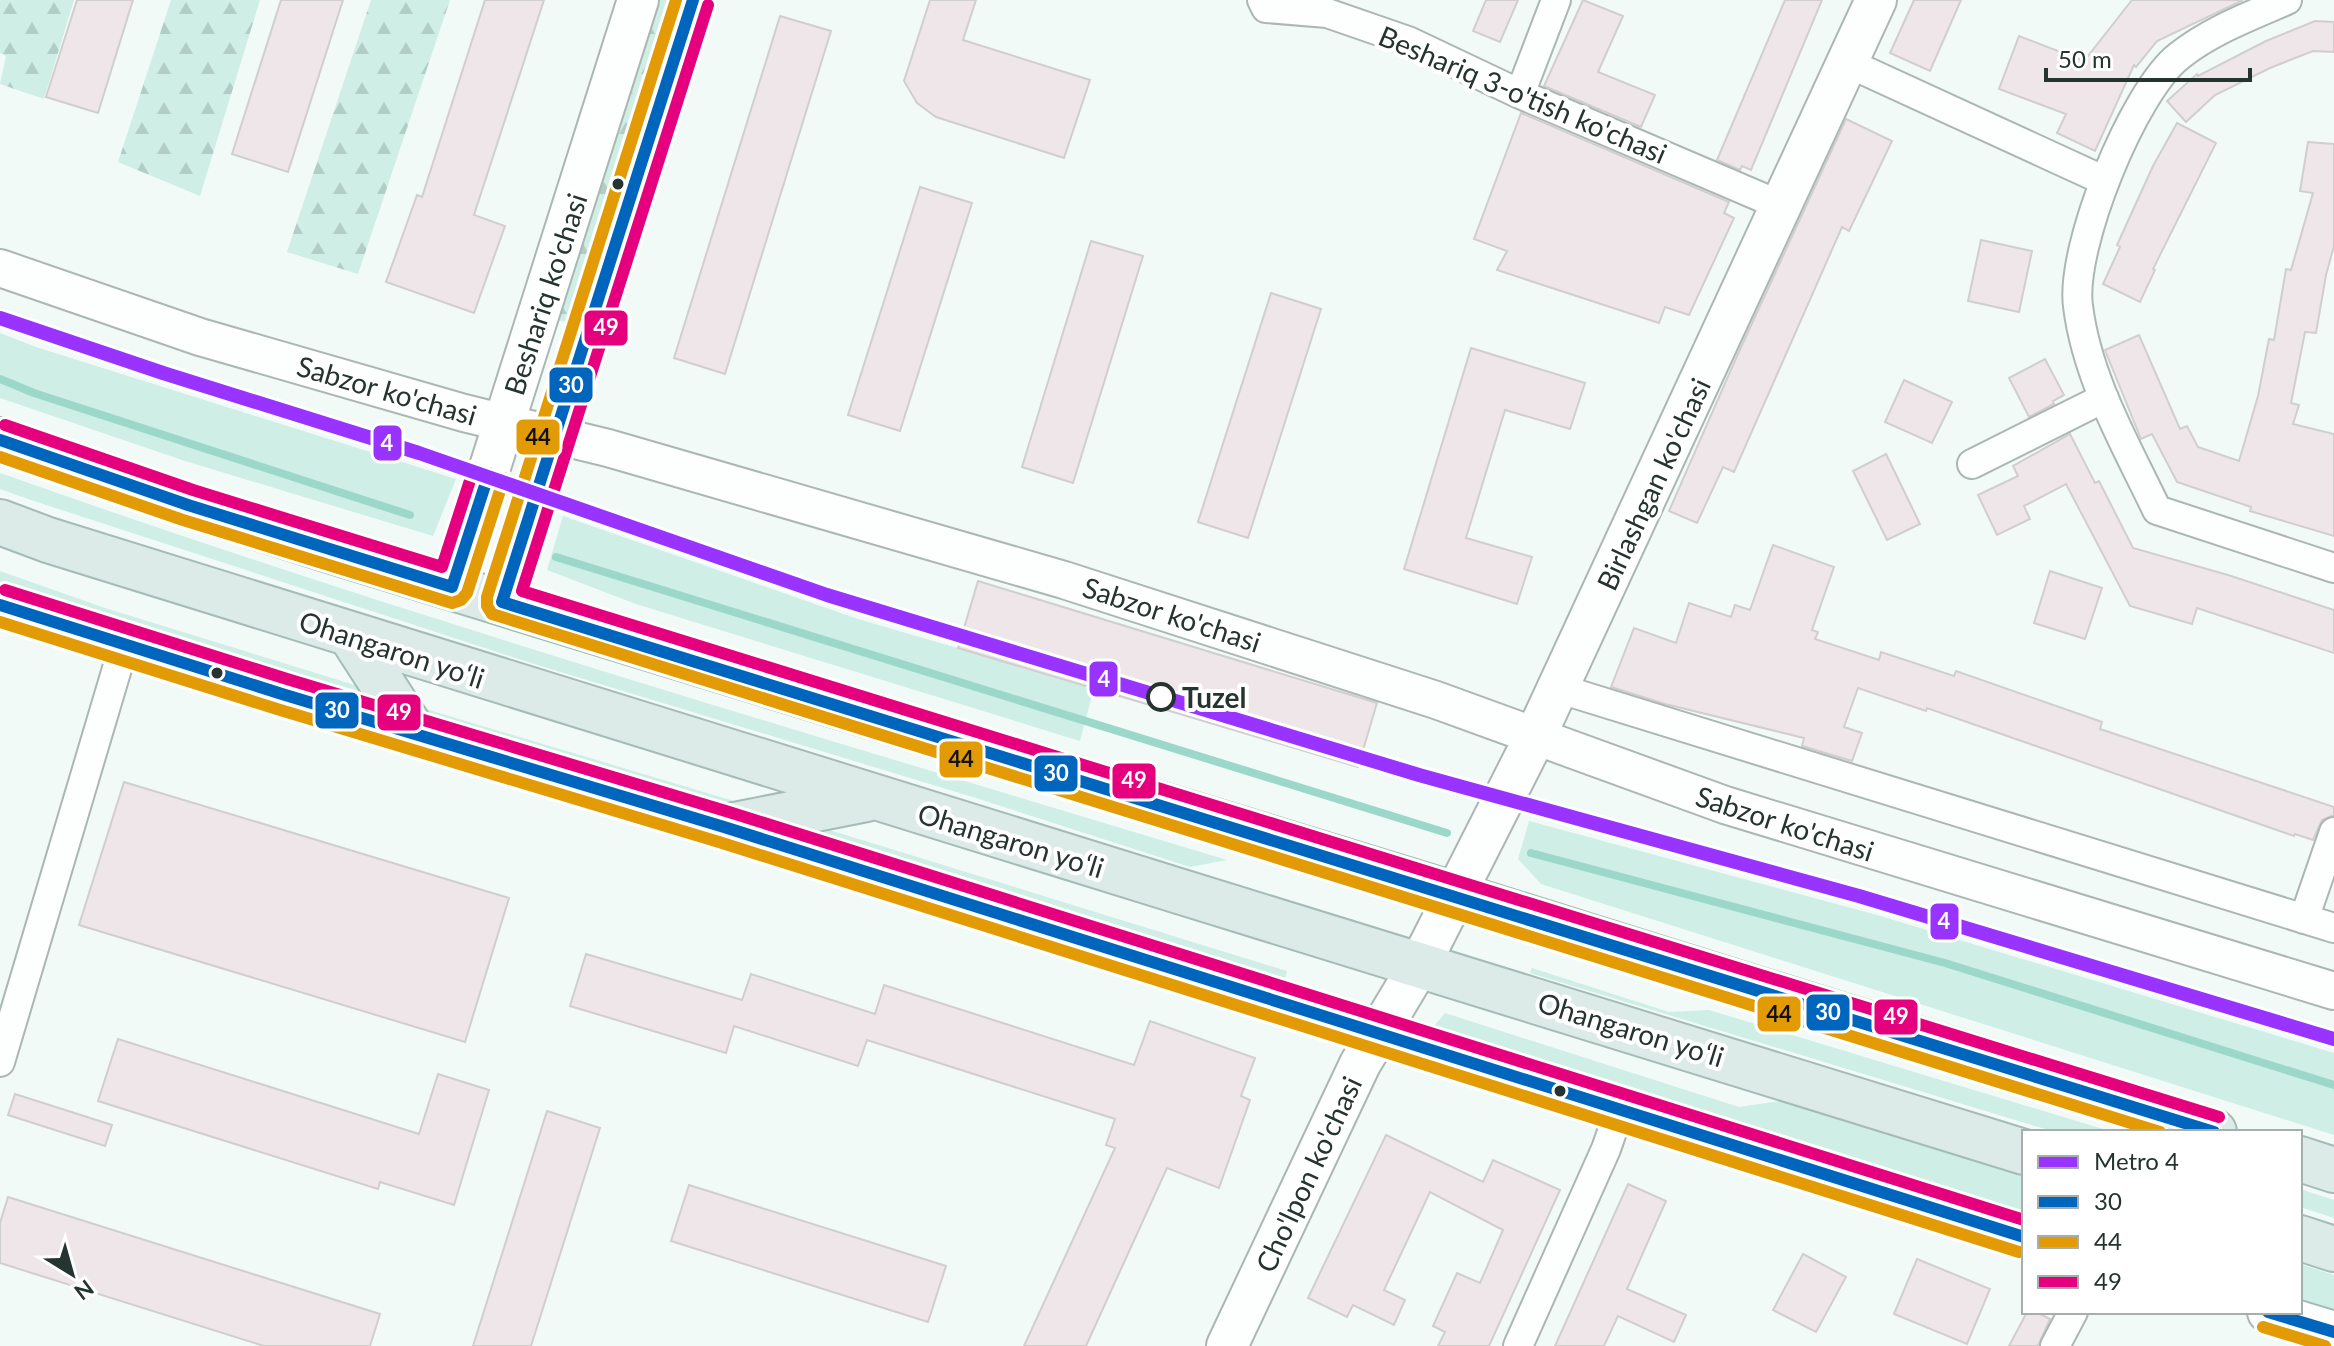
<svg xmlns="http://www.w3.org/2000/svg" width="2334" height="1346" font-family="Lato,sans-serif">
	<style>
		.grass { fill: #ceeee6 }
		.forest { fill: url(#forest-firs) }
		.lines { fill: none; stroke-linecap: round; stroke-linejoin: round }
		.stream { stroke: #9cd8ca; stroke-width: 8 }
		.building { fill: #eee6e8; stroke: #d1cece; stroke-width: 2 }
		.minor-casing { stroke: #acb7b4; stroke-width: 32 }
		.tertiary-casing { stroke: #acb7b4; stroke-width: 40 }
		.secondary-casing { stroke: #acb7b4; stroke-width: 44 }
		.trunk-casing { stroke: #a4bbb6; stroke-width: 48 }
		.minor { stroke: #fdfefe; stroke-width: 28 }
		.tertiary { stroke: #fdfefe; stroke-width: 36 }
		.secondary { stroke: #fdfefe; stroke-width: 40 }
		.trunk { stroke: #dceae8; stroke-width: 44 }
		.bus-1-casing { stroke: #fff; stroke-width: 18 }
		.bus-2-casing { stroke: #fff; stroke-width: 18 }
		.bus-3-casing { stroke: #fff; stroke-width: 18 }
		.bus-1 { stroke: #0065bd; stroke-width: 12 }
		.bus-2 { stroke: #e29b05; stroke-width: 12 }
		.bus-3 { stroke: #e5007d; stroke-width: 12 }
		.metro-1-casing { stroke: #fff; stroke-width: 20 }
		.metro-1 { stroke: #93f; stroke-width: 14 }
		.bus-dot { fill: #253430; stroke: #fff; stroke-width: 3 }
		.stop-dot { fill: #fff; stroke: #253430; stroke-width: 4 }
		.labels { text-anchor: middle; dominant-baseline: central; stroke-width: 8; stroke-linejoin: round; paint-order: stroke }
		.street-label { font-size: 28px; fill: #253430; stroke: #fff }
		.stop-label { font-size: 28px; font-weight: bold; fill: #253430; stroke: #fff; text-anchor: start }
		.line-badge { stroke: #fff; stroke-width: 3 }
		.badge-label { font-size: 22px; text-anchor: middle; font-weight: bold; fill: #fff }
		.pale-badge-label { font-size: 22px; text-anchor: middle; font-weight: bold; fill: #111 }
	</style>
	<defs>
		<pattern id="forest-firs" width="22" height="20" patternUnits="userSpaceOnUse" patternTransform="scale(2)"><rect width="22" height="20" fill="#ceeee6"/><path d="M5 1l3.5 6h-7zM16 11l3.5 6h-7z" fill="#b1cdc6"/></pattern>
	</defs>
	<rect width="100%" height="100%" fill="#f2faf8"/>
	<!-- grass -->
	<path class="grass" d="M0,333l36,14 420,132 -23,57 -248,-75 -185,-63z
		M0,473c404,143 817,263 1227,387l-37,7 -214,-69 -445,-135 -500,-163 -31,-11z
		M563,516l295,103 236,69 -14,53 -444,-137 -89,-34z
		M0,571l105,37 266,82 8,16 -379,-121z
		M409,704l335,100 -35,3 -294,-90z
		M1529,821l348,94 457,138v82l-793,-251 -23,-25z
		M823,828l464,143 -3,12 -494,-149z
		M1532,968l137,44 40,-2 404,122h-58l-525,-159z
		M1445,1013l294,94 47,-7 238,77v37l-594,-183z
		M2300,1189l34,11v18l-34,-11z
		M2300,1264l34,11v38l-34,-11z"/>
	<!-- forest -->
	<path class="forest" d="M0,0h74l-30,99 -44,-15 6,-28 -6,-3z
		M171,0h89l-60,196 -82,-34z
		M371,0h79l-92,274 -71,-22z
		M657,0h14l-104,322 -12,-2z"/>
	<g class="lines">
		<!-- stream -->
		<path class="stream" d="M0,379l34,14 376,122
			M556,557l891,276
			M1531,853l414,110 389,122"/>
	</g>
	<!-- building -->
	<path class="building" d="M77,0h56l-35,113 -52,-16z
		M281,0h62l-55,172 -56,-18z
		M485,0h59l-70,215 31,11 -31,87 -88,-31 31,-87 5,2z
		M930,0h46l-13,40 127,40 -26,78 -128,-41 -19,-14 -13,-22z
		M1486,0h32l-18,42 -27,-11z
		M1583,0l40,16 -25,56 57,23 -14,32 -97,-41z
		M1785,0h37l-71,170 -9,-4 -2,4 -23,-10z
		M1914,0h47l-31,71 -40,-18z
		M2132,0h111l-86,41 -21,26 -2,-2 -39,86 -38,-18 9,-19 -67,-25 20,-53 65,25z
		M780,16l51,15 -106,343 -51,-16z
		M2315,21l19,1v30l-21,-1 -43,17 -55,27 -29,27 -19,-21 30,-27 1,2 68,-35z
		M1521,113l208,89 -5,11 10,5 -45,97 -24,-8 -6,16 -162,-53 10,-19 -33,-12z
		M1846,119l46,22 -43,90 -7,-4 -108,245 -11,-5 -26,56 -28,-12 68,-155z
		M2177,123l39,20 -63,126 2,1 -15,32 -37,-18 17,-37 -3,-2 36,-79z
		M2308,142l26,2v102l-8,29 -10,58 -11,-1 -14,71 8,2 -6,19 41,10v102l-84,-25 1,-4 -74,-25 -25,-48 -11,5 -36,-89 34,-15 41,94 7,-3 11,21 41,14 19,-65 11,-57 5,1 12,-71 5,1 22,-77 -13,-2z
		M920,187l52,16 -72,228 -52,-16z
		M1981,240l51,11 -13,61 -51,-11z
		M1091,241l52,15 -70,227 -51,-16z
		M1271,293l50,16 -73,229 -50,-16z
		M1471,348l114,35 -15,46 -65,-19 -39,128 66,19 -15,47 -113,-35z
		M2045,359l19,36 -11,6 1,3 -25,13 -20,-39z
		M1904,380l48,22 -20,41 -47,-21z
		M2070,434l25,49 4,-2 34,67 95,27 106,35v43l-137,-45 -5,16 -62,-18 -64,-122 -42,22 6,13 -33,16 -19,-40 40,-19 -5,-10z
		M1886,454l34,70 -33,16 -34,-69z
		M1773,545l61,22 -22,63 6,2 -3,7 64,21 2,-8 73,24 2,-5 146,51 -2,7 234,78v8l-12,5 -9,20 -18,-6 -1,2 -367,-128 -1,3 -68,-23 -14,39 18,6 -10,28 -50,-15 2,-8 -139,-34 -54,-17 23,-59 42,15 13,-40 42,14 4,-12 15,5z
		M2050,571l52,17 -17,51 -51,-16z
		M978,581l399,122 -19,64 -400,-119z
		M124,782l385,116 -44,144 -386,-117z
		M586,954l156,46 9,-26 124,40 9,-29 250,80 16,-44 105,37 -14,38 9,4 -31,88 -52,-20 -81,178h-62l91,-198 -9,-3 9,-26 -248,-79 -9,26 -124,-40 -8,27 -156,-47z
		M118,1039l301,95 19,-60 51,16 -35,115 -74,-23 -2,7 -280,-88z
		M15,1094l97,31 -7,21 -97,-31z
		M547,1111l53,17 -69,218h-58z
		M1386,1135l97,47 10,-22 67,30 -71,156h-51l7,-14 -12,-6 24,-53 23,10 23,-53 -73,-38 -46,98 21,10 -11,25 -41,-20 -6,12 -39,-19z
		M1628,1184l38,17 -39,88 59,26 -12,27 -56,-26 -14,30h-49z
		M689,1185l257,81 -18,56 -257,-81z
		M8,1197l372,117 -10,32h-106l-264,-83v-40z
		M1803,1254l43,23 -30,55 -43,-22z
		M1917,1259l73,30 -23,55 -73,-30z
		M2027,1312h9l14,7 -11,25 -2,2h-28z"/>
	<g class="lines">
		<!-- minor casing -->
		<g class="minor-casing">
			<path id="minor" d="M1262,0l4,8 61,5 81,28 112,53 262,112
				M2287,0c-37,16 -77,31 -108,56 -46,36 -109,192 -101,250 9,73 48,139 79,204l177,58
				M1848,63l257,118
				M1520,94l36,-94
				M1972,464l132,-66
				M1557,688l777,240
				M2304,919l30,-87
				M0,1062l124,-417
				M1518,1346l88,-197 14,-40
				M2055,1346l18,-34"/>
		</g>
		<!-- tertiary casing -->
		<g class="tertiary-casing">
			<path id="tertiary" d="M0,268l200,69 264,76 144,35 456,132 372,120 289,105 609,186"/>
		</g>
		<!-- secondary casing -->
		<g class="secondary-casing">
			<path id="secondary" d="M452,587l186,-587
				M502,602l191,-602
				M0,605l282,89 442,133 1300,410
				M2268,1312l66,20
				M1227,1346l133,-282 60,-100 115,-227 341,-737"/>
		</g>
		<!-- trunk casing -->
		<g class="trunk-casing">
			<path id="trunk" d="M0,440l188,65 144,46 1124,344 758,237
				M0,522l48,18c657,209 1318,406 1976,612
				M352,637l62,96
				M724,827l143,-28
				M2300,1159l34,11
				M2300,1238l34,11"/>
		</g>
		<!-- minor -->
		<use href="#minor" class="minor"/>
		<!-- tertiary -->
		<use href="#tertiary" class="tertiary"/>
		<!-- secondary -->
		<use href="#secondary" class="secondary"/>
		<!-- trunk -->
		<use href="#trunk" class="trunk"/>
		<!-- bus-1 casing -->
		<g class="bus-1-casing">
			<path id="bus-1" d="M693,0l-191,602 1712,530
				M0,440l188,65 264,82 37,-114
				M0,605l282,89 442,133 1300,410
				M2268,1312l66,20"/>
		</g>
		<!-- bus-2 casing -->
		<g class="bus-2-casing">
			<path id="bus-2" d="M676,0l-189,597v9l5,8 1668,518
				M0,457l183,63 269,83 9,-3 6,-7 37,-115
				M0,622l277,87 442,133 1300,410
				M2263,1327l62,19"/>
		</g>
		<!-- bus-3 casing -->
		<g class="bus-3-casing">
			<path id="bus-3" d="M708,5l-186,586 1697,526
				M5,425l188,65 249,77 32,-99
				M5,590l282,89 442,133 1295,408"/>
		</g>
		<!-- bus-1 -->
		<use href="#bus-1" class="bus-1"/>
		<!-- bus-2 -->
		<use href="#bus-2" class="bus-2"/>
		<!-- bus-3 -->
		<use href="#bus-3" class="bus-3"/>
		<!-- metro-1 casing -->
		<g class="metro-1-casing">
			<path id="metro-1" d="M0,318l163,55 256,80 408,142 592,180 440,121 475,143"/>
		</g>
		<!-- metro-1 -->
		<use href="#metro-1" class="metro-1"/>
	</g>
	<!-- markers -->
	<g class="bus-dot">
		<circle cx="618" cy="184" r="7"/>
		<circle cx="217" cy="673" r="7"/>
		<circle cx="1560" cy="1091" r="7"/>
	</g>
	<circle class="stop-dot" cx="1161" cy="697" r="13"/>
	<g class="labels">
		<!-- street labels -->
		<g class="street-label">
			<text transform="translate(1523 94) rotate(23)">Beshariq 3-o'tish ko'chasi</text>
			<text transform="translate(545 294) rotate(-72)">Beshariq ko'chasi</text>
			<text transform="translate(387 390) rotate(16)">Sabzor ko'chasi</text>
			<text transform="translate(1653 484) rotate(-65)">Birlashgan ko'chasi</text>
			<text transform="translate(1172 614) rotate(18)">Sabzor ko'chasi</text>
			<text transform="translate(392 649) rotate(18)">Ohangaron yoʻli</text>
			<text transform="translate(1785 823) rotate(18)">Sabzor ko'chasi</text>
			<text transform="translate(1011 840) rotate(17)">Ohangaron yoʻli</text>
			<text transform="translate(1631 1029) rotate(17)">Ohangaron yoʻli</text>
			<text transform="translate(1308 1174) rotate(-65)">Cho'lpon ko'chasi</text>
		</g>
		<!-- stop labels -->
		<g class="stop-label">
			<text x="1182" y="697">Tuzel</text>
		</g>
	</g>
	<g class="line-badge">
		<rect x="583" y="309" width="46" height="38" rx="8" fill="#e5007d"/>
		<rect x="548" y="366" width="46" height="38" rx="8" fill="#0065bd"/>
		<rect x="515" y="418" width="46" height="38" rx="8" fill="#e29b05"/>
		<rect x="372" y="424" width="31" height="38" rx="8" fill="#93f"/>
		<rect x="1088" y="660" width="31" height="38" rx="8" fill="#93f"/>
		<rect x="314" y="691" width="46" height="39" rx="8" fill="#0065bd"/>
		<rect x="376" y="693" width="46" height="39" rx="8" fill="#e5007d"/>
		<rect x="938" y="740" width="46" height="39" rx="8" fill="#e29b05"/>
		<rect x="1033" y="754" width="46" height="39" rx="8" fill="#0065bd"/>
		<rect x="1111" y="762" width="46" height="38" rx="8" fill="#e5007d"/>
		<rect x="1929" y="902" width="31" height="39" rx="8" fill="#93f"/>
		<rect x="1805" y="993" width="46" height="39" rx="8" fill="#0065bd"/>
		<rect x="1756" y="995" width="46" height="38" rx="8" fill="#e29b05"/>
		<rect x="1873" y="998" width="46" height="38" rx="8" fill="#e5007d"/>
	</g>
	<g class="badge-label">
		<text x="606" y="335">49</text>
		<text x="571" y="393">30</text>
		<text x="387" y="451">4</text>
		<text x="1104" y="687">4</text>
		<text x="337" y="718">30</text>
		<text x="399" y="720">49</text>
		<text x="1056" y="781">30</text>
		<text x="1134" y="788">49</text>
		<text x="1944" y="929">4</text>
		<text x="1828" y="1020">30</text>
		<text x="1896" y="1024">49</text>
	</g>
	<g class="pale-badge-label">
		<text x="538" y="445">44</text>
		<text x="961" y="767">44</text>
		<text x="1779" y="1022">44</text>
	</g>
	<!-- legend -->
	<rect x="2022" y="1130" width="280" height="184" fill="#ffffff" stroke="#a8aeac" stroke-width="2"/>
	<rect x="2038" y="1156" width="40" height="12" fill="#9933ff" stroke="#a8aeac" stroke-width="2"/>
	<text x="2094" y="1170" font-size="24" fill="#253430">Metro 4</text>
	<rect x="2038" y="1196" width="40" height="12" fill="#0065bd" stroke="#a8aeac" stroke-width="2"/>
	<text x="2094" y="1210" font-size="24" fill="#253430">30</text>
	<rect x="2038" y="1236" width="40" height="12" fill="#e29b05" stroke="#a8aeac" stroke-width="2"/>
	<text x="2094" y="1250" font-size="24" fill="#253430">44</text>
	<rect x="2038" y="1276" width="40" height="12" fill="#e5007d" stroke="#a8aeac" stroke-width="2"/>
	<text x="2094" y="1290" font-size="24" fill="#253430">49</text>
	<!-- north arrow -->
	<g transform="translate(72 1274) rotate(143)" stroke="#ffffff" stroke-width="6" paint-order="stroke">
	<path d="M0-6L14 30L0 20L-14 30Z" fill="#253430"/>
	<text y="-12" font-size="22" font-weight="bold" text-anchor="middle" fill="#253430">N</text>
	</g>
	<!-- scale -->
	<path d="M2046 68v12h204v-12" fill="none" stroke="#253430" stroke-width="4"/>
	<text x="2058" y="68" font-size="24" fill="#253430" stroke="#ffffff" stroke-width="6" paint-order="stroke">50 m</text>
</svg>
